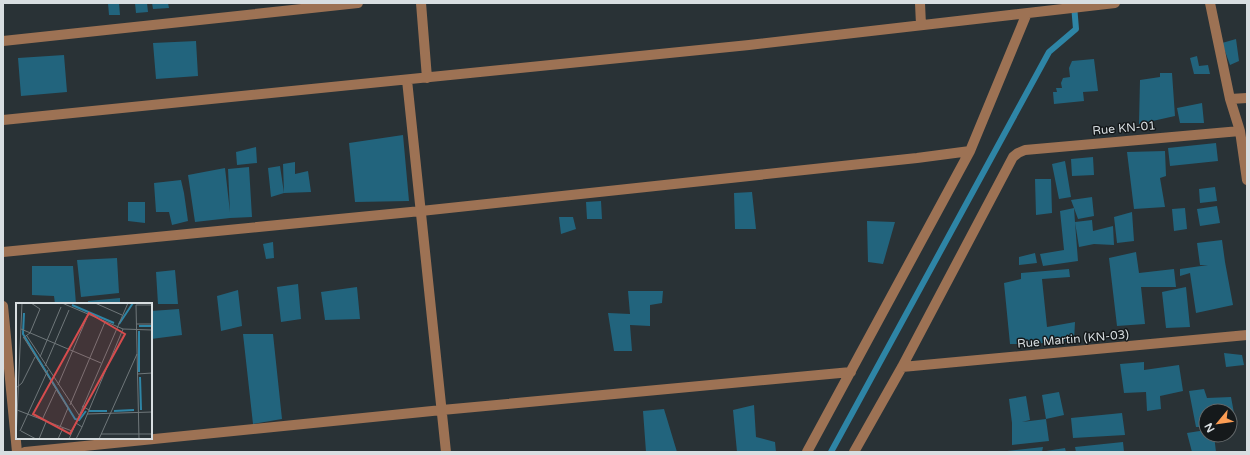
<svg xmlns="http://www.w3.org/2000/svg" width="1250" height="455" font-family="'Varela Round',sans-serif">
	<style>
		.lines { fill: none; stroke-linecap: round; stroke-linejoin: round }
		.stream { stroke: #2e85a6; stroke-width: 6 }
		.building { fill: #22647d }
		.minor { stroke: #9d7254; stroke-width: 10 }
		.labels { text-anchor: middle; dominant-baseline: central; stroke-width: 3; stroke-linejoin: round; paint-order: stroke }
		.street-label { font-size: 12px; fill: #d8dee1; stroke: #15191b }
		.inset-river { fill: none; stroke: #2e85a6; stroke-width: 2 }
		.inset-road { fill: none; stroke: #6f777a; stroke-width: 1 }
		.view { fill: #d64c4d; fill-opacity: 0.15; stroke: #d64c4d; stroke-width: 2 }
		.inset-edge { fill: none; stroke: #d8dee1; stroke-width: 2 }
	</style>
	<rect width="100%" height="100%" fill="#293236"/>
	<g class="lines">
		<!-- stream -->
		<path class="stream" d="M831,452l218,-400 27,-23 -2,-24"/>
	</g>
	<!-- building -->
	<path class="building" d="M108,3h11l1,12h-11z
		M135,3h12l1,9 -12,1z
		M152,3h16l1,5 -16,1z
		M1236,39l3,22 -9,4 -8,-22z
		M196,41l2,35 -42,3 -3,-36z
		M64,55l3,37 -46,4 -3,-38z
		M1197,56l2,10 9,-1 2,9h-16l-4,-16z
		M1094,59l4,32 -15,1 1,9 -30,3 -1,-12h4l-1,-4h6l-1,-5 2,-5 7,-1 -1,-9 3,-7z
		M1160,73h12l3,43 -36,8 1,-44 20,-3z
		M1202,103l2,20h-24l-3,-15z
		M403,135l6,66 -54,1 -6,-59z
		M1216,143l2,18 -48,5 -2,-18z
		M256,147l1,16 -20,2 -1,-13z
		M1165,151l1,25 -6,2 5,29 -31,2 -7,-57z
		M1093,157l1,18 -22,1 -1,-17z
		M1065,161l6,36 -12,2 -7,-35z
		M295,162v12l13,-3 3,21 -27,1 -13,4 -3,-29 12,-2 4,27 -1,-29z
		M249,167l3,50 -22,1 -35,4 -7,-47 37,-7 5,44 -2,-43z
		M1035,179h16l1,34 -16,2z
		M181,180l3,13 4,28 -16,4 -3,-13h-13l-2,-29z
		M1215,187l2,14 -17,2 -1,-14z
		M752,192l4,37h-21l-1,-36z
		M1092,197l2,19 -16,3 -4,-11 1,14 17,-2 1,11 20,-5 1,19 -20,-1 -15,3 -4,-25 3,39 -35,5 -3,-12 24,-4 -4,-39 14,-3 -3,-8z
		M601,201l1,18h-15l-1,-17z
		M128,202h17v21l-17,-2z
		M1217,206l3,17 -20,3 -3,-17z
		M1185,208l2,21 -13,2 -2,-22z
		M1132,212l2,29 -17,2 -3,-26z
		M559,217h14l3,12 -15,5z
		M867,221l28,1 -12,42 -15,-2z
		M1222,240l3,22 8,43 -37,8 -6,-40 -10,3v-7l28,-4h-8l-3,-22z
		M273,242l1,16 -8,1 -3,-15z
		M1136,252l3,21 35,-4 2,18h-35l4,37 -28,2 -8,-68z
		M1035,253l2,10 -18,2v-8z
		M117,258l2,35 -38,4 -4,-37z
		M32,266h41l3,38h-21l-1,-8 -22,-1z
		M1069,269l1,8 -28,2 5,48 28,-5 -1,19 -46,3h-18l-6,-61 17,-4v-6z
		M175,270l3,34h-20l-2,-32z
		M298,284l3,35 -20,3 -4,-35z
		M357,287l3,32 -35,1 -4,-28z
		M1186,287l4,40 -24,1 -4,-36z
		M238,290l4,36 -21,5 -4,-35z
		M628,291h35l-1,12 -12,2v21l-20,-1 2,26h-18l-6,-38 22,1z
		M120,298v6h-32v-3z
		M179,309l3,26 -31,4v-28z
		M243,334h30l9,85 -29,5z
		M1224,353l18,2 2,10 -18,2z
		M1144,362v8l35,-5 4,26 -23,5 1,13 -14,2 -1,-19 -22,1 -4,-29z
		M1204,389l3,9 24,-1 5,27 -6,1v-14h-24v16h-10l-7,-36z
		M1059,392l5,23 -18,4 3,22 -37,4v-22l-3,-24 17,-3 4,24 -8,2 24,-3 -4,-24z
		M754,405l2,32 19,5 1,10h-39l-4,-42z
		M664,409l13,43h-31l-3,-41z
		M1122,413l3,22 -52,3 -2,-20z
		M1206,430v5h8l2,17h-24l-5,-19z
		M1123,442l1,10h-48l-1,-5z
		M1043,447l-1,5h-35v-1z
		M1065,448l1,4h-20v-1z"/>
	<g class="lines">
		<!-- minor -->
		<path class="minor" d="M421,3l6,75
			M920,3l1,22
			M1210,3l20,96 10,32 7,49
			M3,41l355,-38
			M407,80l39,372
			M1230,99l17,-1
			M3,120l746,-75 366,-42
			M3,252l418,-41 496,-53 53,-7
			M3,306l14,146
			M902,367l345,-32
			M25,452l417,-42 409,-38
			M807,452l163,-301 57,-138
			M854,452l48,-85 111,-210 5,-4 7,-3 215,-19"/>
	</g>
	<g class="labels">
		<!-- street labels -->
		<g class="street-label">
			<text transform="translate(1124 128) rotate(-5)">Rue KN-01</text>
			<text transform="translate(1073 339) rotate(-5)">Rue Martin (KN-03)</text>
		</g>
	</g>
	<!-- overview -->
	<g transform="translate(16 303)">
		<rect width="136" height="136" fill="#293236"/>
		<path class="inset-river" d="M56,2l42,18M8,10l-1,21 52,85 4,1 7,-9M103,21l14,-21M123,23h13M123,28v41M124,74l1,33M73,108h18M98,108l20,-1"/>
		<path class="inset-road" d="M46,0l61,26 29,1M79,0l27,12M120,21h16M5,26l80,34M11,33l52,79M7,35l7,-5 10,-24 -9,-6M8,35l44,70 -8,19M24,54l21,-50M29,63l24,-56M121,71l15,-1M42,82l30,-70M0,85l6,-5 13,-26M54,102l35,-83M1,107l55,21M73,107l34,-81M71,111l65,-2M26,117l14,-30M60,120l6,4 -6,12M66,124l7,-17 -7,-4M4,128l28,-61M5,128l15,8M85,131h51M0,136l6,-136M23,136l7,-17M42,136l5,-11M53,136l59,-136M83,136l38,-85M123,136l-3,-134h16"/>
		<path class="view" d="M73,10l36,21 -55,100 -37,-20z"/>
		<rect width="136" height="136" class="inset-edge"/>
	</g>
	<!-- border -->
	<rect width="1250" height="455" fill="none" stroke="#d8dee1" stroke-width="8"/>
	<!-- north arrow -->
	<g transform="translate(1218 423) rotate(241)"><circle r="19" fill="#15191b" stroke="#63686a"/>
	<path d="M0-3L7 15L0 10L-7 15Z" fill="#fc9d54"/>
	<text y="-6" font-size="11" font-weight="bold" text-anchor="middle" fill="#d8dee1">N</text>
	</g>
</svg>
